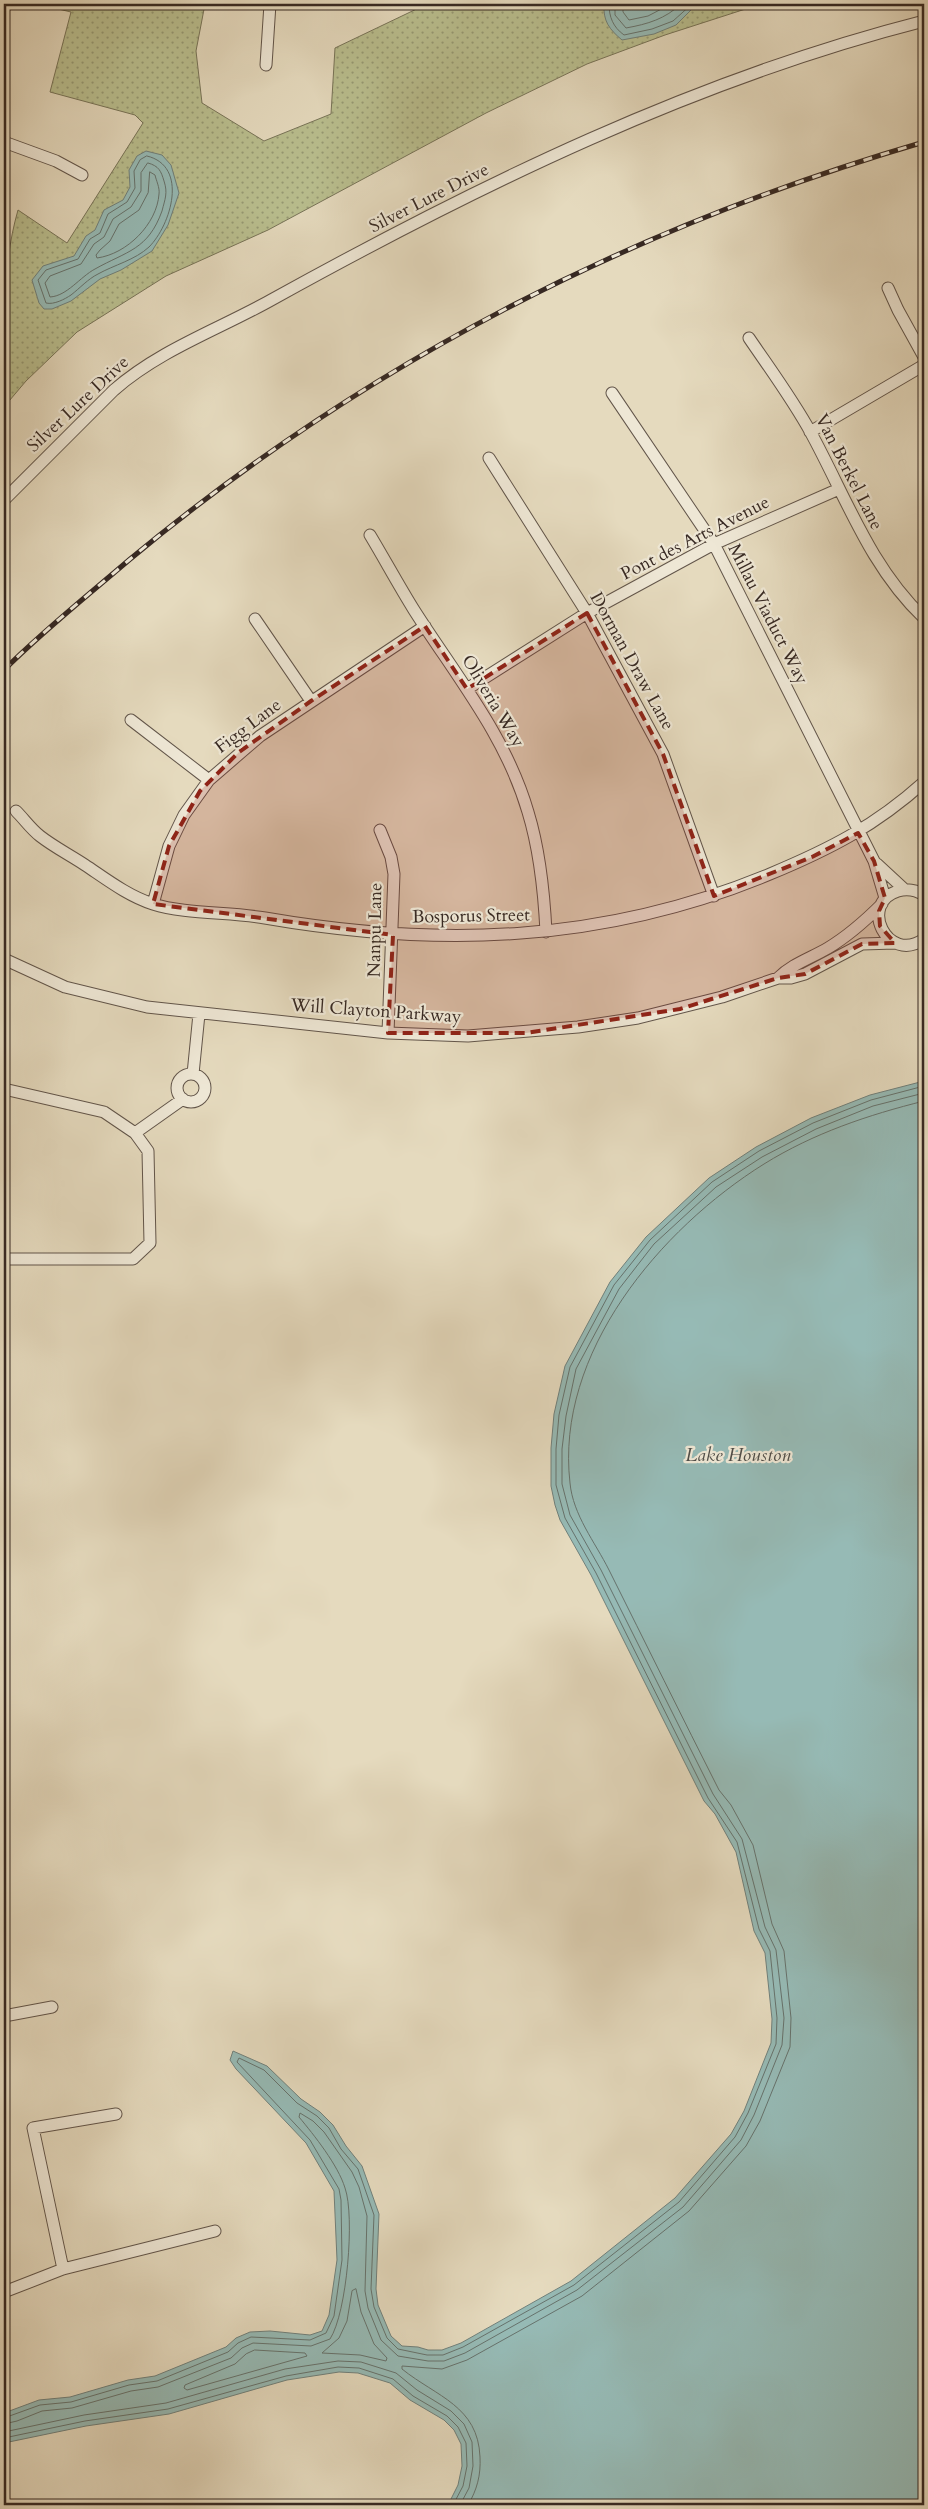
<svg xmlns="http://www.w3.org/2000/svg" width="928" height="2509" font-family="Cardo,serif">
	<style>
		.grass { fill: url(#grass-dots); stroke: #787458 }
		.water { fill: #96bab5; stroke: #70807b }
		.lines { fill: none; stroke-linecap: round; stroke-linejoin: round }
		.shore { stroke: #66726c; stroke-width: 1 }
		.minor-casing { stroke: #62554a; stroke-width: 13 }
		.minor { stroke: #eee7d5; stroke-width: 11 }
		.rail-casing { stroke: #372923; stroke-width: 5 }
		.rail { stroke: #eee7d5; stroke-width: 3; stroke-dasharray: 9; stroke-linecap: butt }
		.marked { fill: #8f2418; fill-opacity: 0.2; stroke: #8f2418; stroke-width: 4; stroke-dasharray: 10 6; stroke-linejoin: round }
		.labels { text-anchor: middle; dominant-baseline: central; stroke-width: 4.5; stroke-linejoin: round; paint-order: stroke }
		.street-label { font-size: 18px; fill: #372923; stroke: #eee7d5 }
		.water-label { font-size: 19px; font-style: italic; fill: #4f4d48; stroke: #eee7d5 }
	</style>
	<defs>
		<pattern id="grass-dots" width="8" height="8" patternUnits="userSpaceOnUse" patternTransform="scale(1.25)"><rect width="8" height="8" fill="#b9be8e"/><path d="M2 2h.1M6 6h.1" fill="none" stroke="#979a74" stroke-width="1.8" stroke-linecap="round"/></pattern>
	</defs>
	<rect width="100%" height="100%" fill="#e5dabe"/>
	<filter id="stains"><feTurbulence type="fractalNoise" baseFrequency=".004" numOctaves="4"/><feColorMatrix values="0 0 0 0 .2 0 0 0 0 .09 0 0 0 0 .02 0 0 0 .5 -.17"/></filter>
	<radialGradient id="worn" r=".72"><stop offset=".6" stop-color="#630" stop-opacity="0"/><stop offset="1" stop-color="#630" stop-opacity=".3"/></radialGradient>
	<!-- grass -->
	<path class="grass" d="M37,4h168l-9,47 6,52 62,38 67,-27 4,-66 92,-44h334l-96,31 -78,29 -101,49 -218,117 -102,46 -89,56 -51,49 -22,26c0,-66 -4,-134 14,-197l49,33 76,-120 -8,-8 -85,-23 21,-80z"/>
	<!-- water -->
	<path class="water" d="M604,4h103l-15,5 -16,16 -22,9 -32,6c-13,-11 -19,-19 -18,-36z
		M146,151l16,4 9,10 8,28 -11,32 -16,26 -31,19 -21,9 -29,22 -19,8h-8l-5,-6 -7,-23 11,-14 31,-10 12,-20 9,-6 9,-20 19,-10 7,-13 -1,-17 8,-14z
		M924,1081v1424h-476l10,-20 4,-19 -1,-22 -7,-14 -10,-10 -34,-20 -20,-17 -32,-10 -19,-1 -52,8 -118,34 -83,12 -82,17v-30l35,-13 31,-3 58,-17 27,-4 71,-29 10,-9 14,-6 20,-1 40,4 12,-4 7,-16 8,-55 -3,-69 -28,-48 -70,-74 -6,-9 3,-9 34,15 34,33 19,13 13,13 13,21 16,20 17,48 -3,75 2,16 13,31 11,10 16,1 10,3h14l19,-7 110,-62 104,-83 56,-64 13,-23 27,-68 1,-24 -7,-66 -11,-22 -18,-79 -21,-38 -11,-13 -113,-226 -31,-55 -5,-15 -4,-19v-38l3,-34 11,-48 45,-84 36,-45 63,-59 47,-31 55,-29 59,-23z"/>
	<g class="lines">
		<!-- shore -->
		<path class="shore" d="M609,4c0,13 4,23 15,31l28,-6 21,-8 19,-17
			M615,4v11l11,13c22,-4 39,-9 55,-24
			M623,4v8l6,8 19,-4 23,-12
			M147,156c42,10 24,69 2,91 -14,13 -35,18 -51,27 -10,5 -18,14 -27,21 -6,4 -17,10 -25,8l-8,-23 8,-10 32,-11 12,-20 10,-6 8,-19 19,-12 8,-14 -1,-17 6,-11z
			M148,163c11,3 13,8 16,18 4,12 1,18 -2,30 -14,39 -35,40 -67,58 -15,8 -28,27 -45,28l-5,-14 5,-7 31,-12 13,-20 10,-7 9,-18 18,-12 10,-16v-18z
			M150,172l5,3c1,5 5,13 4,19 -2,30 -32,60 -62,64l-1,-3 4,-5 10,-9 9,-17 20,-14 9,-17z
			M356,2289l5,23 13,32 13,14 -1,3 -26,-6 -38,-2 17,-15 8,-17 5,-30z
			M255,2350l50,3 2,3 -120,34 -3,-2 1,-3 50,-21 11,-10z
			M4,2418l36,-13 31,-3 58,-17 28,-4 71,-29 10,-9 13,-6 59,3 16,-7 8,-17 8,-56 -1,-60 -2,-11 -29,-49 -73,-78 2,-4 25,12 33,33 20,13 12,12 12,21 17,20 16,46 -3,74 3,18 13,31 11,11 29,6h16l20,-8 111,-62 105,-83 56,-65 13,-24 28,-69 1,-26 -7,-67 -11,-22 -22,-87 -29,-44 -112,-225 -31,-55 -9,-33v-36l3,-34 11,-48 44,-82 36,-45 62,-58 47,-31 54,-28 58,-23 53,-14
			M4,2424l13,-3 25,-10 30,-3 59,-17 27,-4 73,-29 11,-10 11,-5 58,3 19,-7c17,-26 25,-123 15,-151 -7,-23 -31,-53 -46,-71l1,-4 13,8 11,11 28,40 7,15 8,29 -2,75 3,17 13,32 17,16 30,5h16l21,-8 112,-63 106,-83 58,-67 13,-25 28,-70 2,-27 -8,-68 -11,-23 -23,-88 -29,-45 -112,-224 -31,-55 -8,-31v-35l4,-33 10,-47 43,-80 35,-45 62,-57 46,-30 54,-28 57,-23 51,-13
			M4,2432l80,-17 82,-12 119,-34 53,-8 23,1 35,11 21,17 34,21 13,13 8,18 1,24 -4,22 -9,17
			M4,2438l81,-17 83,-12 118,-33 52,-9 21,1 34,11 20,17 34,20 11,11 8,16 1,23 -4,20 -10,19
			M468,2505c9,-15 13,-30 12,-48 -2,-51 -43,-60 -78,-88v-3l40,3 25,-9 115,-64 107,-85 57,-65 14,-25 30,-74 1,-29 -7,-67 -12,-27 -19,-79 -22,-40 -12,-15c-37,-73 -73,-146 -110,-220 -14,-28 -36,-55 -39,-87 -15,-130 90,-254 194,-319 50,-31 104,-49 160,-63"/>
		<!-- minor casing -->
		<g class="minor-casing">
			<path id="minor" d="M4,9l1,-5
				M266,65l4,-61
				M4,142l52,19 26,14
				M888,288l10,22 26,47
				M749,338c21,31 44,62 62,95 35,64 59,134 113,185
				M612,393l102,151 160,317 11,37
				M810,432l114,-67
				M489,458l98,155 76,141 51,142
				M4,500l110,-110c47,-41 106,-61 159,-91 206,-114 423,-220 651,-278
				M370,535c15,25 29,51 44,75 42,66 92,126 114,202 12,39 16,79 18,120
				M255,619l56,82
				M467,689l120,-76 127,-69 125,-55
				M131,720l78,60
				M16,811c8,8 15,18 24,25 14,11 30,19 45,29 21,14 43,31 68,39 31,10 78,8 112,14 174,30 339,25 505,-44 60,-25 105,-48 154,-92
				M380,830l11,27 3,17 -6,159
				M877,864l27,25
				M924,895c-8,-5 -16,-7 -26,-4 -40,12 -11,74 26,48
				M153,904l16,-58 15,-31 25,-35 51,-44 165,-110
				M4,959l61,28 82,20 241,26 80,3 110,-9 60,-9 84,-21 56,-19h13l14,-4 57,-30 33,-1
				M778,978c14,-14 33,-20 50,-30 20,-12 38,-28 54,-44
				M177 1088a14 14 0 1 1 28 0a14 14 0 1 1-28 0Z
				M193,1074l6,-60
				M4,1089l100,23 31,21 13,18 2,92 -17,16h-129
				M135,1133l48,-34
				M4,2016l48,-9
				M63,2269l-30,-141 83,-14
				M4,2292l59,-23 152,-38"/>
		</g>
		<!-- minor -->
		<use href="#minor" class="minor"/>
		<!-- rail casing -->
		<g class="rail-casing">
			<path id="rail" d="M4,670c39,-39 83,-74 125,-110 237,-197 500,-332 795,-418"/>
		</g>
		<!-- rail -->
		<use href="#rail" class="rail"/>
	</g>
	<!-- marked area -->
	<path class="marked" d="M587,613l76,141 51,142 98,-39 46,-24 16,28 11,37 -6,13 1,15 15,17 -33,1 -57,30 -27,4 -98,31 -154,24h-138l5,-98 -240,-31 16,-58 31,-55 39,-39 72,-51 114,-75 42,63z"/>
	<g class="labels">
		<!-- street labels -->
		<g class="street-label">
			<text transform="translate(429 198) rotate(-27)">Silver Lure Drive</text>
			<text transform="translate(78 404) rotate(-43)">Silver Lure Drive</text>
			<text transform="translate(849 472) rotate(63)">Van Berkel Lane</text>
			<text transform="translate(695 538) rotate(-27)">Pont des Arts Avenue</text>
			<text transform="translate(768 614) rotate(63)">Millau Viaduct Way</text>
			<text transform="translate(632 661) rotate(61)">Dorman Draw Lane</text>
			<text transform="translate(493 701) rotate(59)">Oliveria Way</text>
			<text transform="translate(248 726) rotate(-37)">Figg Lane</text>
			<text transform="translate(471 916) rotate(-1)">Bosporus Street</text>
			<text transform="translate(375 930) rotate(-89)">Nanpu Lane</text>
			<text transform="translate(376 1011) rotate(4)">Will Clayton Parkway</text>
		</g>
		<!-- water labels -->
		<g class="water-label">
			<text x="738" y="1455">Lake Houston</text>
		</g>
	</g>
	<!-- margin -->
	<rect width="928" height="2509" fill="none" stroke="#e5dabe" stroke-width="20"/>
	<rect x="5" y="5" width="918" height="2499" fill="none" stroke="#372923" stroke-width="2.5"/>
	<rect x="10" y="10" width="908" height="2489" fill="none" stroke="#372923"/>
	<rect width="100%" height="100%" filter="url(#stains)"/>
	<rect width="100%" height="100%" fill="url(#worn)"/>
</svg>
